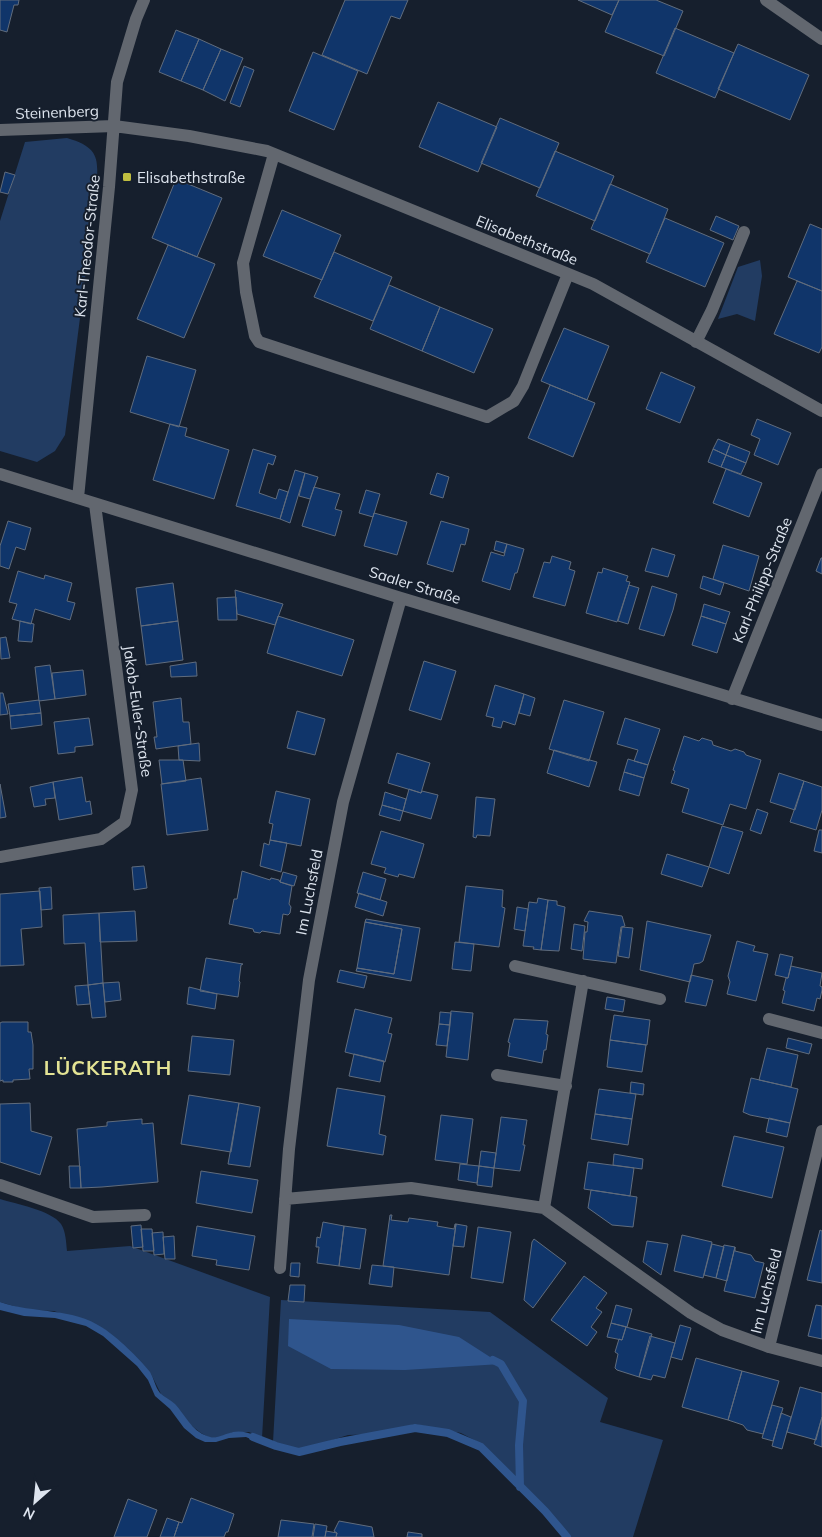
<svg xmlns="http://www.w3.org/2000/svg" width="822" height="1537" font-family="Mulish,sans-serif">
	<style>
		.green { fill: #223c62 }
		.water { fill: #2f558d }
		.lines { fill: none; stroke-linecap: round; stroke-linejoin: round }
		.stream { stroke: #2f558d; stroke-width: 8 }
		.building { fill: #10356a; stroke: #606c7d }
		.minor { stroke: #62676f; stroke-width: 12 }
		.poi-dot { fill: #c0be40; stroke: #161f2d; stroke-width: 2 }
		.labels { text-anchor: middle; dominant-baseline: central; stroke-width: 4; stroke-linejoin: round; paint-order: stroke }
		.street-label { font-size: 15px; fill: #dde4ee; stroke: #161f2d }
		.poi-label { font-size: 15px; fill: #dde4ee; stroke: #161f2d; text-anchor: start }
		.district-label { font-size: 20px; font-weight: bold; letter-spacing: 1px; fill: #e3e394; stroke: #161f2d }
	</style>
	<rect width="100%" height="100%" fill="#161f2d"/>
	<!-- green -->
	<path class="green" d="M67,138c35,10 31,23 29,55l-31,242 -10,16 -18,11 -37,-11v-230l25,-79z
		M760,260l2,16 -7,45 -18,-7 -19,5 20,-52z
		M0,1199c16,5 51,11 61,25 5,8 5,18 6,27l63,-5 140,51 -8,141 -13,-6h-16l-14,6 -11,-1 -7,-4 -13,-10 -14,-19 -13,-10 -10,-20 -47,-45 -50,-18 -27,-1 -27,-8z
		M281,1300l209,12 118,86 -8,24 63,18 -30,97h-66l-28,-36 -19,-19 -44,-41 -15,-8 -47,-9 -16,6 -21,4 -29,1 -47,15 -28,-8z"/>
	<!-- water -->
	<path class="water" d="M0,1302c34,12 72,5 103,26 14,9 36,30 47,44 4,6 5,15 10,21 4,4 11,7 15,11 11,12 16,26 32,32 9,4 17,-2 26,-4 10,-2 19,2 29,6v6l-16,-7 -17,1 -13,4h-11l-9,-4 -12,-10 -14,-19 -15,-13 -7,-16 -11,-14 -34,-30 -17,-10 -31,-8 -31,-2 -24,-6z
		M289,1319l110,6 60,12 42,27 -96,6 -74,-1 -43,-23z"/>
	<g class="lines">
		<!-- stream -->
		<path class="stream" d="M493,1360l8,4 22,37 -4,44 1,42
			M253,1437l23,9 23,6 41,-10 75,-14 33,5 33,14 64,64 22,26"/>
	</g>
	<!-- building -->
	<path class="building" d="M0,0h19l-1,5h-4l-7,27 -7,-2z
		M345,0h63l-8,19 -9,-3 -24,58 -45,-19z
		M578,0h41l-7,15z
		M619,0h37l27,11 -19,45 -59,-24z
		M675,28l59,25 -19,45 -59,-25z
		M176,30l23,9 -18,42 -22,-9z
		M199,39l22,10 -18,41 -22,-9z
		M738,44l71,31 -19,45 -72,-31z
		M221,49l22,9 -18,43 -22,-11z
		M313,52l45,19 -24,59 -45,-19z
		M244,66l10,4 -14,37 -10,-4z
		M438,102l59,25 -19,45 -59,-25z
		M500,118l59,25 -19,45 -59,-25z
		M555,151l59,25 -19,45 -59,-25z
		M5,172l10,3 -7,19 -8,-2z
		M176,179l46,19 -25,59 -45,-19z
		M610,184l58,25 -18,45 -59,-25z
		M282,210l59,25 -19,45 -59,-24z
		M716,216l23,10 -6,14 -23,-10z
		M665,218l59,25 -19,44 -59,-25z
		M810,224l12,5v62l-34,-14z
		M168,245l47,19 -31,74 -47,-19z
		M334,252l58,25 -19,44 -59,-24z
		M797,281l25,10v56l-3,6 -45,-19z
		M389,285l51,22 -18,44 -52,-22z
		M440,307l53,22 -19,44 -52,-22z
		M564,328l45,18 -22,54 -46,-19z
		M147,356l49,14 -17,57 -49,-15z
		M661,372l34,15 -15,36 -34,-14z
		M550,385l45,18 -22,54 -45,-19z
		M757,419l34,14 -13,32 -24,-10 6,-16 -9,-4z
		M170,424l17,4 -2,8 44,14 -15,49 -61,-19z
		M718,439l12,5 -4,11 -13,-6z
		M730,444l20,8 -4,11 -20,-8z
		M253,449l23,7 -3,9 -5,-2 -9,30 17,6 3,-10 9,3 -8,27 -44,-13z
		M713,449l13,6 -5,12 -13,-5z
		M726,455l20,8 -5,11 -20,-7z
		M726,469l36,14 -13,34 -36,-14z
		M295,470l10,3 -15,50 -10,-4z
		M305,473l13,4 -8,22 -11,-3z
		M437,473l12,4 -6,21 -13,-4z
		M314,487l26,7 -5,15 7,2 -7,25 -33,-10z
		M366,490l14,4 -7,23 -14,-4z
		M374,513l33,9 -10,33 -33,-9z
		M8,521l23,7 -6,22 -9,-3 -7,22 -9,-3v-20z
		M441,521l28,8 -4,16 -4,-1 -8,28 -26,-8z
		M496,541l11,3 -3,9 -10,-3z
		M507,544l17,5 -7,24h-2l-5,17 -28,-9 9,-29 13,4z
		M723,545l36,11 -10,35 -36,-12z
		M652,548l23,7 -7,22 -23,-6z
		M552,556l19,6 -2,7 6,2 -10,35 -32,-9 11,-35 6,1z
		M821,558h1v16l-6,-3z
		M603,568l25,8 -2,5 4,1 -13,40 -31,-9 12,-41 4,1z
		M18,571l26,8 1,-4 27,8 -5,18 8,2 -5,17 -35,-11 -4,15 -19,-5 5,-15 -8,-2z
		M703,576l21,7 -4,12 -20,-7z
		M173,583l5,38 -37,5 -5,-38z
		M629,585l10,3 -11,36 -10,-3z
		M652,586l25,8 -4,16 -9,26 -25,-7z
		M235,590l48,14 -8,21 -38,-11z
		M236,597l1,23h-19l-1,-22z
		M704,604l26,8 -4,12 -25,-8z
		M278,616l76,24 -12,36 -75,-23z
		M701,616l25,8 -9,29 -25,-8z
		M20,621l14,3 -2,18 -14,-1z
		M178,621l5,39 -37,5 -5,-39z
		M6,637l4,21 -9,1 -1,-21z
		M424,661l32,10 -15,49 -32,-10z
		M196,662l1,14 -26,1 -1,-11z
		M50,665l5,34 -16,2 -4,-34z
		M83,670l3,25 -31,4 -3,-26z
		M495,685l29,9 -9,31 -12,-4 -2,7 -9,-2 2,-8 -8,-2z
		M0,693h3l5,21 -8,1z
		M524,694l11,4 -5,18 -11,-3z
		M181,698l2,24h6l2,22 -35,5 -2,-12h3l-4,-35z
		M39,700l2,13 -31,3 -2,-12z
		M564,700l40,12 -15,49 -40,-12z
		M297,711l28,8 -10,36 -28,-7z
		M41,713l1,12 -31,4 -1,-13z
		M89,718l4,27 -18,2v5l-17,2 -4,-32z
		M625,718l35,11 -12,36 -14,-4 4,-11 -21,-6z
		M684,736l15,5 3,-3 10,3 1,4 18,6 4,-2 9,3 2,3 15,5 -15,49 -16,-5 -7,21 -41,-13 7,-23 -18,-6 4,-12 -2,-1z
		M199,743l1,18 -21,-1 -1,-14z
		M554,750l43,12 -8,25 -42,-14z
		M397,753l33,10 -9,30 -33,-10z
		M628,759l20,6 -4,13 -20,-6z
		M159,760h24l3,21 -24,3z
		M624,772l20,6 -5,18 -20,-6z
		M779,773l25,8 -9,29 -25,-8z
		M82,777l4,25 4,-1 2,13 -33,6 -6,-38z
		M201,778l7,52 -41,5 -6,-51z
		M804,781l18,6v23l-6,20 -26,-8z
		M53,782l2,16 -10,1 1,6 -12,2 -4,-20z
		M0,784l6,33 -6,1z
		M409,789l12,4 1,-2 16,4 -7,24 -28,-8z
		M276,791l34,8 -9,47 -31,-6 3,-16 -4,-1z
		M385,792l21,7 -3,12 -21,-6z
		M476,797l19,2 -5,37 -13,-1 -1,3 -3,-1z
		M382,805l21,6 -3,10 -21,-6z
		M757,809l11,4 -7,21 -11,-4z
		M722,826l21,6 -14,42 -20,-7z
		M819,830h3v23l-8,-2z
		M381,831l43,13 -10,34 -15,-4 -1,3 -14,-4 2,-5 -15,-4z
		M270,840l17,3 -6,29 -21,-6 4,-23 5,2z
		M667,854l42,13 -7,20 -41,-13z
		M144,866l3,22 -13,2 -2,-23z
		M242,871l28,9 1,-2 8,2 1,2 12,4 -3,18 2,3 -1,6 -2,2 -5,-1 -3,20 -18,-3 -2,2 -6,-1 -1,-3 -24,-5 5,-25h3z
		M283,872l14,4 -3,10 -14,-4z
		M363,872l23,7 -6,21 -23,-7z
		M466,886l37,4 -1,17 3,1 -6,39 -40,-5z
		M51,887l1,22 -11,1 -2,-22z
		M40,891l2,36 -21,2 3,36 -24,1v-72z
		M359,893l28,9 -4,14 -28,-9z
		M538,898l10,2 -7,50 -8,-1 1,-2 -11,-1 6,-44 8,1z
		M548,900l9,1v4l8,2 -6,44 -18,-1z
		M517,907l11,2 -3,22 -11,-2z
		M135,911l2,30 -37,1 -1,-29z
		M589,911l33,5 3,10 -4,1 -5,36 -33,-4 2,-27h2l1,-10 -4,-1z
		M99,913l4,70 -15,2 -3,-42 -21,1 -1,-29z
		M366,919l54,9 -9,53 -55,-10 1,-3 37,6 8,-45 -37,-7z
		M647,921l64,14 -8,26 -3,2 -6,1 -4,18 -50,-12z
		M365,922l37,7 -8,45 -37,-6z
		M574,924l11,2 -3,25 -11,-2z
		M622,927l11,1 -4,30 -11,-2z
		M737,941l18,5 -2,5 15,3 -12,47 -29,-7 3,-12 -2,-6z
		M455,942l19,2 -3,27 -19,-2z
		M780,954l13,3 -5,21 -13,-3z
		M206,958l37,6 -2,1 -2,16 1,1 -2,15 -38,-6z
		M791,966l31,7 -2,13 2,1v3l-2,9 -3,-1 -3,13 -32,-8 3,-12 -2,-1 3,-12h2z
		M340,970l27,6 -3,12 -27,-6z
		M691,975l22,5 -7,26 -21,-4z
		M119,982l2,18 -16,2 -2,-19z
		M103,983l3,34 -14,1 -4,-33z
		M88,985l2,19 -13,1 -2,-19z
		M189,987l28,7 -2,15 -28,-5z
		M607,997l18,3 -2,12 -18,-3z
		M355,1009l37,9 -4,15 4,1 -7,28 -40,-10z
		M451,1011l22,2 -5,47 -22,-3z
		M440,1012l11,1 -1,12 -11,-1z
		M614,1015l36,5 -3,25 -37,-5z
		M514,1019l34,2 -2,13 2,1 -2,15h-2l-2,13 -34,-7 2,-13 -2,-1z
		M2,1022h26v10h3l2,13v24h-4l1,10 -17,1v2h-10v-2l-3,1v-58z
		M439,1024l11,1 -3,21 -11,-1z
		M192,1036l42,4 -4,35 -42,-4z
		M788,1038l24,6 -3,10 -23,-6z
		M610,1040l36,5 -4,27 -35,-5z
		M767,1048l31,7 -7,32 -32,-7z
		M354,1054l30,7 -4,21 -31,-6z
		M751,1078l47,11 -8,34 -40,-8 -7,-3z
		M631,1082l13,2 -1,11 -13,-2z
		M337,1088l48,8 -6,38 7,2 -3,19 -56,-9z
		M599,1089l37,5 -4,25 -37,-5z
		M189,1095l50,8 -8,49 -50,-8z
		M30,1103l1,28 21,6 -12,38 -40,-13v-58z
		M239,1103l21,4 -10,60 -22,-3z
		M595,1114l37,5 -4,26 -37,-6z
		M441,1115l32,4 -6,45 -32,-4z
		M501,1117l26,3 -4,25h2l-5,26 -26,-3z
		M769,1118l21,5 -3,14 -21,-5z
		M142,1119v5l11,-1 5,59 -56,5 -21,1 -4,-59 30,-3v-4z
		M734,1136l50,11 -12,51 -50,-12z
		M481,1151l15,2 -2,15 -15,-2z
		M614,1154l29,5 -1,10 -29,-4z
		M588,1162l46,6 -4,28 -46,-7z
		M460,1164l19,2 -2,17 -19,-3z
		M69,1166h11l1,22h-11z
		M479,1166l15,2 -2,19 -15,-2z
		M201,1171l57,9 -6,33 -56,-10z
		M591,1190l46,7 -4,30 -21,-2 -24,-17z
		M390,1215h2l-1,5 17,2 1,-4 29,4 -1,4 17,3 1,-5h1l-7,51 -66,-9z
		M323,1222l21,4 -5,40 -22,-3 2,-16h-3l1,-10 3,1z
		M456,1224l11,2 -3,21 -11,-1z
		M141,1225l2,22 -10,1 -2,-22z
		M197,1226l58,10 -6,34 -33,-5 1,-5 -25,-4z
		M344,1226l22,3 -6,40 -21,-3z
		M478,1227l33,5 -8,51 -32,-5z
		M141,1229h11l2,22h-11z
		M820,1230l2,1v52l-15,-3z
		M163,1232l1,22 -10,1 -2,-22z
		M682,1235l30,7 -9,36 -29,-7z
		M174,1236l1,23h-10l-2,-22z
		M534,1239l32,24 -33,45 -9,-8 8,-58z
		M647,1241l21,3 -7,31 -18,-13z
		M712,1244l12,3 -8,31 -12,-3z
		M724,1245l11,2 -8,34 -11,-3z
		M735,1247v4l16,4 4,6 9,2 -9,35 -31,-7z
		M291,1263h9l-1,14 -9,-1z
		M372,1265l22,2 -2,20 -23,-3z
		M584,1276l23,17 -11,15 6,4 -11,15 6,5 -10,14 -36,-26z
		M290,1285h15l-1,17 -16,-1z
		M616,1305l16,4 -5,18 -16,-4z
		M816,1305l6,1v33l-14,-3z
		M611,1323l15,4 -4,13 -15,-3z
		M680,1325l11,3 -9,32 -11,-3z
		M626,1327l26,7 -13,43 -22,-7 -2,-2 3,-14 -3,-2 4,-13 3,1z
		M650,1336l25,7 -10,35 -12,-3 -2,5 -12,-3z
		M696,1358l46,13 -14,49 -46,-13z
		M742,1371l37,10 -16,53 -16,-4 -4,-5 -15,-5z
		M800,1387l22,6v24l-6,23 -29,-8z
		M772,1405l11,3 -10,33 -11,-3z
		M781,1413l10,4 -9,32 -10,-3z
		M822,1417v30l-8,-3z
		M191,1498l43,16 -6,18h-2l-2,5h-50l5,-15 3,1z
		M128,1499l29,11 -10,27h-33z
		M167,1518l12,4 -5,15h-14z
		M281,1520l33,4 -2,13h-34z
		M339,1521l33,6 2,10h-38l1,-4 -3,-2z
		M315,1524l12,2 -2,11h-12z
		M326,1531l11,2 -1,4h-11z
		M408,1532l14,2v3h-15z"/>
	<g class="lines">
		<!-- minor -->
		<path class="minor" d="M766,0l56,39
			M0,130l114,-4 75,10 78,15 326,133 229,127
			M274,154l-31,109 3,29 9,44 4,6 228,75 27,-16 9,-15 45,-112
			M696,342l16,-32 32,-78
			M0,474l401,124 421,127
			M78,498l31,-311 8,-105 19,-63 8,-19
			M732,699l90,-225
			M0,857l101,-18 24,-17 7,-32 -37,-286
			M515,966l145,33
			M769,1019l53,14
			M497,1075l69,11
			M0,1185l93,32 52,-2
			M285,1199l126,-11 133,20 147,105 31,17 47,17 53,-216
			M544,1208l39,-227
			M280,1268l9,-119 20,-169 34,-178 58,-204
			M769,1347l53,14"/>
	</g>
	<!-- markers -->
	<rect class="poi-dot" x="122" y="172" width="10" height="10" rx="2.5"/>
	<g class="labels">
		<!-- street labels -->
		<g class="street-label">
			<text transform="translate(57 112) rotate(-2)">Steinenberg</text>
			<text transform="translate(527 240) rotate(22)">Elisabethstraße</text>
			<text transform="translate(87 246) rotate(-84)">Karl-Theodor-Straße</text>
			<text transform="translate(762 580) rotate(-68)">Karl-Philipp-Straße</text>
			<text transform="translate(415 585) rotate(17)">Saaler Straße</text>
			<text transform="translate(138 711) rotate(82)">Jakob-Euler-Straße</text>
			<text transform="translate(309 892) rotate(-79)">Im Luchsfeld</text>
			<text transform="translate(766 1291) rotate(-76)">Im Luchsfeld</text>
		</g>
		<!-- poi labels -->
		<g class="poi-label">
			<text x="137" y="177">Elisabethstraße</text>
		</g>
		<!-- district labels -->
		<g class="district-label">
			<text x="108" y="1067">LÜCKERATH</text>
		</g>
	</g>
	<!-- north arrow -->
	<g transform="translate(35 1502) rotate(207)" stroke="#161f2d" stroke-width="4" paint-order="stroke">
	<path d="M0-4L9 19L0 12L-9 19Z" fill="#dde4ee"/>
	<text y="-8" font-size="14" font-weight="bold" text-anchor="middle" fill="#dde4ee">N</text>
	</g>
</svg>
